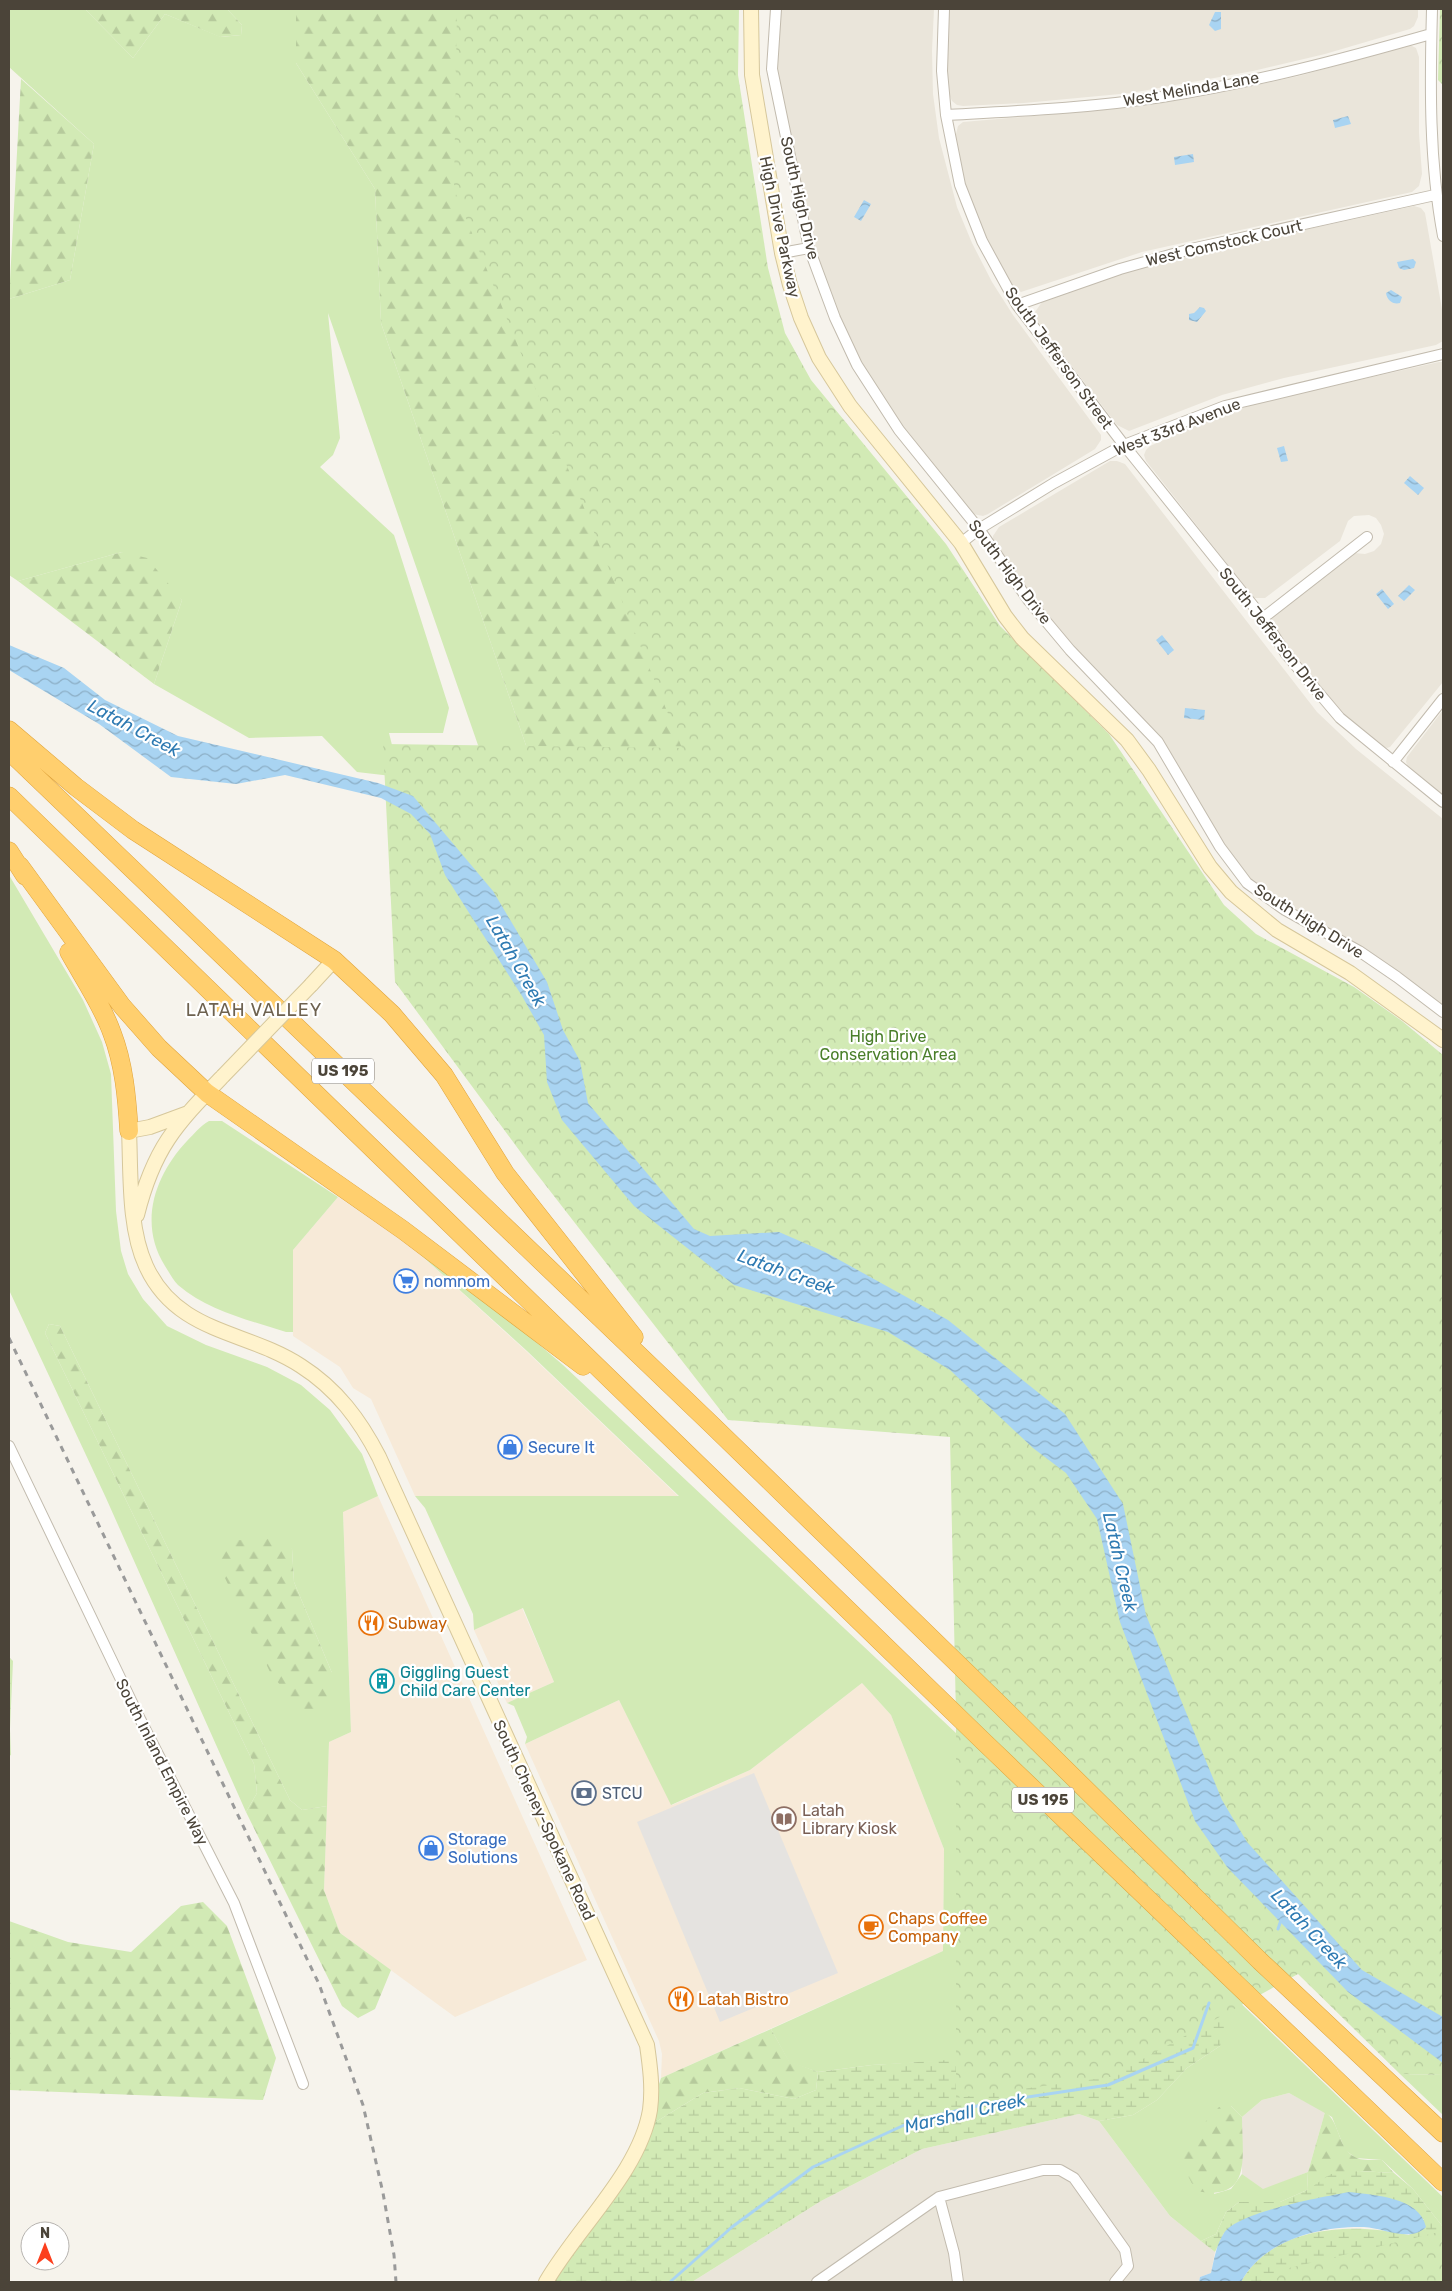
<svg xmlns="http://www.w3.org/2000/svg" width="1452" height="2291" font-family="Rubik,sans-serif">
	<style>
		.residential { fill: #eae5da }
		.commercial { fill: #f7ead8 }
		.grass { fill: #d2eab5; fill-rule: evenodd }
		.forest { fill: url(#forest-firs) }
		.wetland { fill: url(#wetland-marsh) }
		.park { fill: url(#park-crowns) }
		.parking { fill: #e5e3e0 }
		.water { fill: url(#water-waves) }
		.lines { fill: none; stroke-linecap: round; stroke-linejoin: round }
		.stream { stroke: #a9d4f2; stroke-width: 3 }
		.street-casing { stroke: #c2bbae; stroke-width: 12 }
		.secondary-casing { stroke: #d6c79b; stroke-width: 16 }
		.highway-casing { stroke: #e0a43c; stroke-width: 19 }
		.street { stroke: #fff; stroke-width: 10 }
		.secondary { stroke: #fff3cd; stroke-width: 14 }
		.highway { stroke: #ffcf6e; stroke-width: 18 }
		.rail { stroke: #9a9a9a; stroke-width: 3; stroke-dasharray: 6 6; stroke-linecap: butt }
		.secondary-bridge-casing { stroke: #d6c79b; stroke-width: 16; stroke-linecap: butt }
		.secondary-bridge { stroke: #fff3cd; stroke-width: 14 }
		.labels { text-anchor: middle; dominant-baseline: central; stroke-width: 4.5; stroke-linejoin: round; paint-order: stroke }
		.shield { fill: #fff; stroke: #817c74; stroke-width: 1 }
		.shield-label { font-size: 15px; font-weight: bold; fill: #4b4439 }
		.street-label { font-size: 16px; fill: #4b4439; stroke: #fff }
		.park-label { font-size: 16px; fill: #4a7f2a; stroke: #fff }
		.shop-label { font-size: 16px; fill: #366cbe; stroke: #fff; text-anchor: start }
		.food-label { font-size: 16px; fill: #c56008; stroke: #fff; text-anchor: start }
		.culture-label { font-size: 16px; fill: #0d838f; stroke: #fff; text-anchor: start }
		.service-label { font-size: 16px; fill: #4e5e75; stroke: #fff; text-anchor: start }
		.education-label { font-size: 16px; fill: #785e54; stroke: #fff; text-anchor: start }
		.water-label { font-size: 18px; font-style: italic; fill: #2e7ab2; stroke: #fff }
		.neighbourhood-label { font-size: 18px; letter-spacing: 1px; fill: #6e6250; stroke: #fff }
	</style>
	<defs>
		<pattern id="forest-firs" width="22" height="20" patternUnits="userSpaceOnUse" patternTransform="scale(1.25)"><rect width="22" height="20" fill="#d2eab5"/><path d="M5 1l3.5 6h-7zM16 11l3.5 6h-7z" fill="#b6ca9c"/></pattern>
		<pattern id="wetland-marsh" width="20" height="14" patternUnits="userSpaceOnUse" patternTransform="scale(1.25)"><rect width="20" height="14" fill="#d2eab5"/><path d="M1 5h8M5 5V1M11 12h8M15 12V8" fill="none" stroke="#b6ca9c"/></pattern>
		<pattern id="park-crowns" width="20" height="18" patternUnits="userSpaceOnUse" patternTransform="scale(1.25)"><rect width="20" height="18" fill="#d2eab5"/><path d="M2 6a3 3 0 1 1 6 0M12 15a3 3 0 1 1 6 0" fill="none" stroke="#b6ca9c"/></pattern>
		<pattern id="water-waves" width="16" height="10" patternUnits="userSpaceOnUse" patternTransform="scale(1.25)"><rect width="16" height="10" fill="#a9d4f2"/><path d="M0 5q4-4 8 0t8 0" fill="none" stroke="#8caec5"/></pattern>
	</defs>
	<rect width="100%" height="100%" fill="#f6f3ec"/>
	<!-- residential -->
	<path class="residential" d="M779,9h155l-2,42 1,43 6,44 18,69 15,36 20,39 21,33 88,120v5l-6,9 -107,65 -5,2 -10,-2 -72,-89 -35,-54 -27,-53 -21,-56 -16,-57 -27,-140z
		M949,9h469v8l-4,9 -4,3 -85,25 -72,17 -122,22 -107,10 -61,3 -6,-1 -5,-4 -3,-7 -2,-38z
		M1410,45l6,3 3,9v76l3,41 -3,12 -7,6 -270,60 -121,40 -8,-5 -19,-32 -26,-58 -13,-59 3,-12 5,-4 174,-15 73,-12 89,-19z
		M1414,206l7,2 4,5 18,102v26l-7,4 -152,33 -62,17 -93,36 -12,-6 -82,-107v-6l7,-10 90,-32 36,-10z
		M1439,362h4v320l-53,65 -3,1 -7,-3 -29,-24 -24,-25 -50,-64 -6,-12 5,-8 78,-59 11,1 9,-3 7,-7 3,-10 -3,-9 -5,-7 -7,-3 -15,1 -6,5 -8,20 -75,57h-11l-108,-137 -2,-6 2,-5 4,-4 70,-31 45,-14z
		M1110,461h7l8,3 192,248 39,37 87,70v187l-40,-31 -116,-70 -35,-24 -12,-12 -75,-123 -14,-18 -104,-110 -54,-76v-6l6,-9z
		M1443,710v86l-34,-27 -3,-7 1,-5z
		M1289,2093l36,19 -17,60 -45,18 -21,-16v-57l20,-17z
		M1079,2114l20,7 71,95 45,36 -4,21 -11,4 -1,5h-507l129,-81 101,-52z"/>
	<!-- commercial -->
	<path class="commercial" d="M338,1197l73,49 115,105 153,146 -264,-1 -44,-97 -18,-11 -13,-21 -47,-31v-86z
		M378,1496l209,464 -132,57 -115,-84 -16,-43 5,-148 22,-10 -8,-221z
		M522,1608l32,74 -47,21 -33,-73z
		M862,1683l29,32 53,134 -1,102 -282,127 1,-24 -3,-13 -134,-297 94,-44 53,105 78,-35z"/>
	<!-- grass -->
	<path class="grass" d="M9,9h76l48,49 32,-44 56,23 20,-2 1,-10 -15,-16h69v54l79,126 6,134 174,507 -43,13 -184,-530 12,125 -7,17 -13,12 74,68 55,173 -6,25h-54l11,44 -43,-5 -35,-36 -73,2 -95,-54 28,-84 -60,-48 -104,29 -9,-6v-276l61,-19 24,-136 -85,-77z
		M9,875l74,125 19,42 9,32 5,137 5,40 7,23 15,25 24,27 39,19 61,22 34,18 29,25 32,44 16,42 -35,16 8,220 -22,10 -2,64 -25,4 -12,-10 -230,-474 -11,-2 -4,9 209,431 3,29 -11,19 -140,-314 -97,-208zM221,1541l71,8 2,33 38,91z
		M209,1121h13l116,76 -45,53v82h-7c-37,-12 -78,-21 -108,-47 -5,-5 -9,-13 -13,-19 -27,-43 -10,-91 22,-125 7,-7 13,-15 22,-20z
		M411,1246l90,66 62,53 504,472 376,360v30l-30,-38 -31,-29 -26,-2 -11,-8 -13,-33 -43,-24 -27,7 -20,17 -11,-11 -17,88 17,-5 11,-15 21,15 45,-17 -1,18 -27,12h-41l-13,10 -10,22 -15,7 -31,-25 -71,-95 34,-6 24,-15 30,-32 33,-22 -348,19 -54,7 -29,-10 -18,-33 172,-78 1,-102 -53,-134 -29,-32 -112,87 -79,35 -52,-105 -94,44 2,-7 -13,-31 -7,-3 47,-21 -31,-74 -49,22 -1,-16 -48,-106 -10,-12h264l-152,-145z
		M1400,2074l43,1v40z"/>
	<!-- forest -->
	<path class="forest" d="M85,9h142l15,16 -1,10 -21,2 -55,-23 -32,44z
		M296,9h441l-1,67 48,649 -229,105 -174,-507 -6,-134 -79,-126z
		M21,79l73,65 -24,136 -61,19z
		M122,552l25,6 35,42 -28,84 -136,-103z
		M49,1324l11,2 230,474 12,10 25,-4 -3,84 16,43 51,37 -16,39 -17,9 -16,-12 -96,-194 11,-19 -3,-29 -209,-431z
		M278,1538l14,11 2,33 38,91 -2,31 -14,9 -15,-1 -31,-40 -56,-117 7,-14z
		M9,1657l4,4 -3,68 1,26 -2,1z
		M203,1902l24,24 49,132 -13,42 -254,-10v-169l59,21 63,10 50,-46z
		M771,2029l18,32 29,11 -2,18 -22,9 -55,-11 -36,5 -49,30 2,-30 5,-15z
		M1231,2106l11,11c0,40 11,85 -46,74l-16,-30 2,-14 37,-40z
		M1325,2112c16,11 12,36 30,45 6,4 19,3 27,3l12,13 -35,-2 -52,19 1,-18z"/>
	<!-- wetland -->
	<path class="wetland" d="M1175,1977l49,41 1,14 -5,14 -33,22 -30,32 -24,15 -34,6 -20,-7 -157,35 -101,52 -129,81h-137l6,-11 69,-96 13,-23 11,-29 49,-30 36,-5 55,11 22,-9 2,-18 54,-7 122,-8z
		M1359,2171l35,2 19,16 30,38v41l-120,14h-82c32,-57 112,-60 168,-47l15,-16 -200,14 -9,19 -14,-11 15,-7 10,-22 13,-10h41l27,-12 24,-16z"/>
	<!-- park -->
	<path class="park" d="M457,9h282l-1,66 30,193 17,65 26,47 135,164 54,82 109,108 115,171 32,29 98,53 48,34 41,34v1020l-43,-1 -102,-100 -188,103 -154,21v-382l-6,-279 -222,-17 -195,-251 -138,-187 -12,-238 299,4 -228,-559z
		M1440,9h3v76l-5,-5z
		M1443,2231v51h-169l11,-13z"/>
	<!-- parking -->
	<path class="parking" d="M754,1773l84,200 -118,49 -83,-200z"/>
	<!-- water -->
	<path class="water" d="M1215,12h6v17l-6,2 -6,-6z
		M1348,116l3,8 -16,4 -2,-8z
		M1193,154l1,8 -19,3 -1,-8z
		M864,200l7,4 -10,17 -7,-4z
		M1413,259l3,3 -2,6 -10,2 -5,-2 -2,-6z
		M1391,290l11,7 -2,6c-7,2 -13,-3 -14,-10z
		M1200,307l4,1 2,3 -9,11 -8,-2v-6l5,-1z
		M1284,446l4,15 -7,1 -4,-14z
		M1410,476l14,12 -6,7 -14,-12z
		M1409,585l6,5 -11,11 -6,-5z
		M1382,589l12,15 -6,5 -12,-15z
		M1162,635l12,15 -6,5 -12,-15z
		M9,645l55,23 41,32 73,36 200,47 35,13 80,95 54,91 16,48 17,31 8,42 106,126 16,7 69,-4 46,20 123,68 117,94 58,90 23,111 76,185 25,42 115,128 81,47v46l-95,-71 -121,-125 -32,-46 -75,-199 -23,-103 -31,-46 -33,-25 -83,-78 -62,-38 -154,-47 -100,-79 -72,-86 -15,-38 -3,-47 -22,-39 -77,-121 -15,-41 -19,-20 -30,-16 -96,-23 -49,9 -65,-7 -72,-53 -90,-54z
		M1185,708l20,2 -1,10 -20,-2z
		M1349,2192c25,3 71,5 77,35 -16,16 -42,1 -62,0 -45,-1 -100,13 -123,55h-42l1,-5 11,-4c3,-13 5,-28 13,-40 13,-21 99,-36 125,-41z"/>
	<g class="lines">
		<!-- stream -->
		<path class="stream" d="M1278,1929l3,-9
			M670,2282l62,-55 81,-60 100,-46 81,-19 114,-17 85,-37 16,-45"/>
		<!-- street casing -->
		<g class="street-casing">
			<path id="street" d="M776,9l-4,60 37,179 26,70 22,47 42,65 80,99 50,72 41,49 88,92 62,105 27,36 38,27 74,41 38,26 46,35
				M944,9l-2,62 4,44 14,70 22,56 35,64 107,140 139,173 23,36 54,64 103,84
				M1432,9c-2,76 -3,152 11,227
				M946,115c72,-4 144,-7 216,-18 91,-14 181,-38 269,-63
				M782,253l27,-5
				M1017,305l103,-36 71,-20 244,-54
				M961,543l18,-14 75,-46 70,-38 101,-39 218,-52
				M1263,618l104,-81
				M1393,762l50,-63
				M9,1446l129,269 96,188 69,181
				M939,2197l15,56 4,29
				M817,2282l122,-85 104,-27h17l14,8 51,72 3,16 -13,16"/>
		</g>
		<!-- secondary casing -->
		<g class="secondary-casing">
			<path id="secondary" d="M751,9l1,66 30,178 8,32 11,33 18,40 31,48 111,137 44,73 17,22 105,102 22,30 61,97 21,25 46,38 73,43 93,67
				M311,985l23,-25
				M188,1113l-38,14 -21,4c2,42 -1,96 17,135 31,68 100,64 155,100 36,23 59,54 78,91l268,588c3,21 6,43 3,65 -10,61 -73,118 -104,172
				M137,1215c17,-68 39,-90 86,-139"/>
		</g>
		<!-- highway casing -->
		<g class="highway-casing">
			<path id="highway" d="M9,730l67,57 57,43 201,130 58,54 52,61 61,98 129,164
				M9,751l703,674 287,279 261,257 183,172
				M9,796l973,944 461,442
				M9,851l16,25
				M20,866l102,140 37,42 48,45 196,137 180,136
				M69,952c15,27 33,53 43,81 12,31 15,65 17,98"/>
		</g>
		<!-- street -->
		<use href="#street" class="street"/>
		<!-- secondary -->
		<use href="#secondary" class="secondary"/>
		<!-- highway -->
		<use href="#highway" class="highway"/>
		<!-- rail -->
		<path class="rail" d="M9,1338l310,646 44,121 20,88 11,62 2,27"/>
		<!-- secondary-bridge casing -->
		<g class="secondary-bridge-casing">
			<path id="secondary-bridge" d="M223,1076l88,-91"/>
		</g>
		<!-- secondary-bridge -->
		<use href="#secondary-bridge" class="secondary-bridge"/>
	</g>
	<!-- icons -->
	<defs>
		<g id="supermarket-ring" transform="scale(1.25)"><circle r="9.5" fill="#fff" stroke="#3f7fe0" stroke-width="1.5"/><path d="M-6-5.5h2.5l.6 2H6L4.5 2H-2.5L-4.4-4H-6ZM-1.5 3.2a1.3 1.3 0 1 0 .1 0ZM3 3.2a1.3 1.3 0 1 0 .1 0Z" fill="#3f7fe0"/></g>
		<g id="shop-ring" transform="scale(1.25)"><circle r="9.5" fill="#fff" stroke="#3f7fe0" stroke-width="1.5"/><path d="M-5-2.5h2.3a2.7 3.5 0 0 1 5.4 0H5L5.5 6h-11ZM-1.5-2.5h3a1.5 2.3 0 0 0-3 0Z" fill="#3f7fe0"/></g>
		<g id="restaurant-ring" transform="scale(1.25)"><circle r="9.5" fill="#fff" stroke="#e8710a" stroke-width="1.5"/><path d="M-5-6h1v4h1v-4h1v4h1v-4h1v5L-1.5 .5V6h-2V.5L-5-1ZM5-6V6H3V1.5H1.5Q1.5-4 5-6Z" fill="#e8710a"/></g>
		<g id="building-ring" transform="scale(1.25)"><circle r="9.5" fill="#fff" stroke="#0f9aa8" stroke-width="1.5"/><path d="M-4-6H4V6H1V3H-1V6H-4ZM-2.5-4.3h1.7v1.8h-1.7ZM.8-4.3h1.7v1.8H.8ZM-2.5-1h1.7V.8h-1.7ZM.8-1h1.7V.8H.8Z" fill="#0f9aa8"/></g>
		<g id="bank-ring" transform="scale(1.25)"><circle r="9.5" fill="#fff" stroke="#5c6f8a" stroke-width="1.5"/><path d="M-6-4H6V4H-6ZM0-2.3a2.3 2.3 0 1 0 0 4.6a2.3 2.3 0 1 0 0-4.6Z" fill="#5c6f8a"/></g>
		<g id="library-ring" transform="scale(1.25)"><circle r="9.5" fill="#fff" stroke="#8d6e63" stroke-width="1.5"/><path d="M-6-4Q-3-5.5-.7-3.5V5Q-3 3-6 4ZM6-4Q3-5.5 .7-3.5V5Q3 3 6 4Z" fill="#8d6e63"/></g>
		<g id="cafe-ring" transform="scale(1.25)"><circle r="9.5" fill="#fff" stroke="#e8710a" stroke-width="1.5"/><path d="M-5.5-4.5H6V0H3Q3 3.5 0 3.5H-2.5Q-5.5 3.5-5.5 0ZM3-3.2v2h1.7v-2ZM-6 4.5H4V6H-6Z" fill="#e8710a"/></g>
	</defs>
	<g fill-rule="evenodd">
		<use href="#supermarket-ring" x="406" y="1281"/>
		<use href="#shop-ring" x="510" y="1447"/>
		<use href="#restaurant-ring" x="371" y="1623"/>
		<use href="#building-ring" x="382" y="1681"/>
		<use href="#bank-ring" x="584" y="1793"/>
		<use href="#library-ring" x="784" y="1819"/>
		<use href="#shop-ring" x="431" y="1848"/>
		<use href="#cafe-ring" x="871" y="1927"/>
		<use href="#restaurant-ring" x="681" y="1999"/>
	</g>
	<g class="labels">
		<!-- shield labels -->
		<g class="shield">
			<rect x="312" y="1058.5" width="62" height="25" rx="4"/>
			<rect x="1012" y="1787.5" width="62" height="25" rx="4"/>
		</g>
		<g class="shield-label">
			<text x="343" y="1071">US 195</text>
			<text x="1043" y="1800">US 195</text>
		</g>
		<!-- street labels -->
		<g class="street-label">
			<text transform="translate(1191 89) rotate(-10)">West Melinda Lane</text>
			<text transform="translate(800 198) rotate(77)">South High Drive</text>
			<text transform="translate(780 227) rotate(78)">High Drive Parkway</text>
			<text transform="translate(1224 243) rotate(-13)">West Comstock Court</text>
			<text transform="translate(1059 358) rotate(54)">South Jefferson Street</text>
			<text transform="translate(1177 427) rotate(-21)">West 33rd Avenue</text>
			<text transform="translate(1010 572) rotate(53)">South High Drive</text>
			<text transform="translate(1273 634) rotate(52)">South Jefferson Drive</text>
			<text transform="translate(1309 921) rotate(32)">South High Drive</text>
			<text transform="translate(162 1762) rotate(63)">South Inland Empire Way</text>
			<text transform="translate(544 1820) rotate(65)">South Cheney-Spokane Road</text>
		</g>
		<!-- park labels -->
		<g class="park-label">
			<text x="888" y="1036">High Drive<tspan x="888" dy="18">Conservation Area</tspan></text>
		</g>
		<!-- shop labels -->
		<g class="shop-label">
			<text x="424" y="1281">nomnom</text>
			<text x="528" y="1447">Secure It</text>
			<text x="448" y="1839">Storage<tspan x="448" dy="18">Solutions</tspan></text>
		</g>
		<!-- food labels -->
		<g class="food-label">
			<text x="388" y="1623">Subway</text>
			<text x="888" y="1918">Chaps Coffee<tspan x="888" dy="18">Company</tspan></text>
			<text x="698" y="1999">Latah Bistro</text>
		</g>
		<!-- culture labels -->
		<g class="culture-label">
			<text x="400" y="1672">Giggling Guest<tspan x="400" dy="18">Child Care Center</tspan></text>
		</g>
		<!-- service labels -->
		<g class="service-label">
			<text x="602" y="1793">STCU</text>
		</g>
		<!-- education labels -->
		<g class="education-label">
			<text x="802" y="1810">Latah<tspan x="802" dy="18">Library Kiosk</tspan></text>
		</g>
		<!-- water labels -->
		<g class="water-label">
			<text transform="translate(134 728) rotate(28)">Latah Creek</text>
			<text transform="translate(516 961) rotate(60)">Latah Creek</text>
			<text transform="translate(786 1272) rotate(20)">Latah Creek</text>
			<text transform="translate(1120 1562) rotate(77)">Latah Creek</text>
			<text transform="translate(1309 1929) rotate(47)">Latah Creek</text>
			<text transform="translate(965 2113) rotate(-13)">Marshall Creek</text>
		</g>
		<!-- neighbourhood labels -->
		<g class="neighbourhood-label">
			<text x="254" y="1010">LATAH VALLEY</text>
		</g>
	</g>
	<!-- border -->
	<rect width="1452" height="2291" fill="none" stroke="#4b4439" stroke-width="20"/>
	<!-- north arrow -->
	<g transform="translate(45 2246)"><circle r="24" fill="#ffffff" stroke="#b7b4b0"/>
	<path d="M0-4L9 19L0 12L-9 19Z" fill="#fc3f1d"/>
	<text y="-8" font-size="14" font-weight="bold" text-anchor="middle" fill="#4b4439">N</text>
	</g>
</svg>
